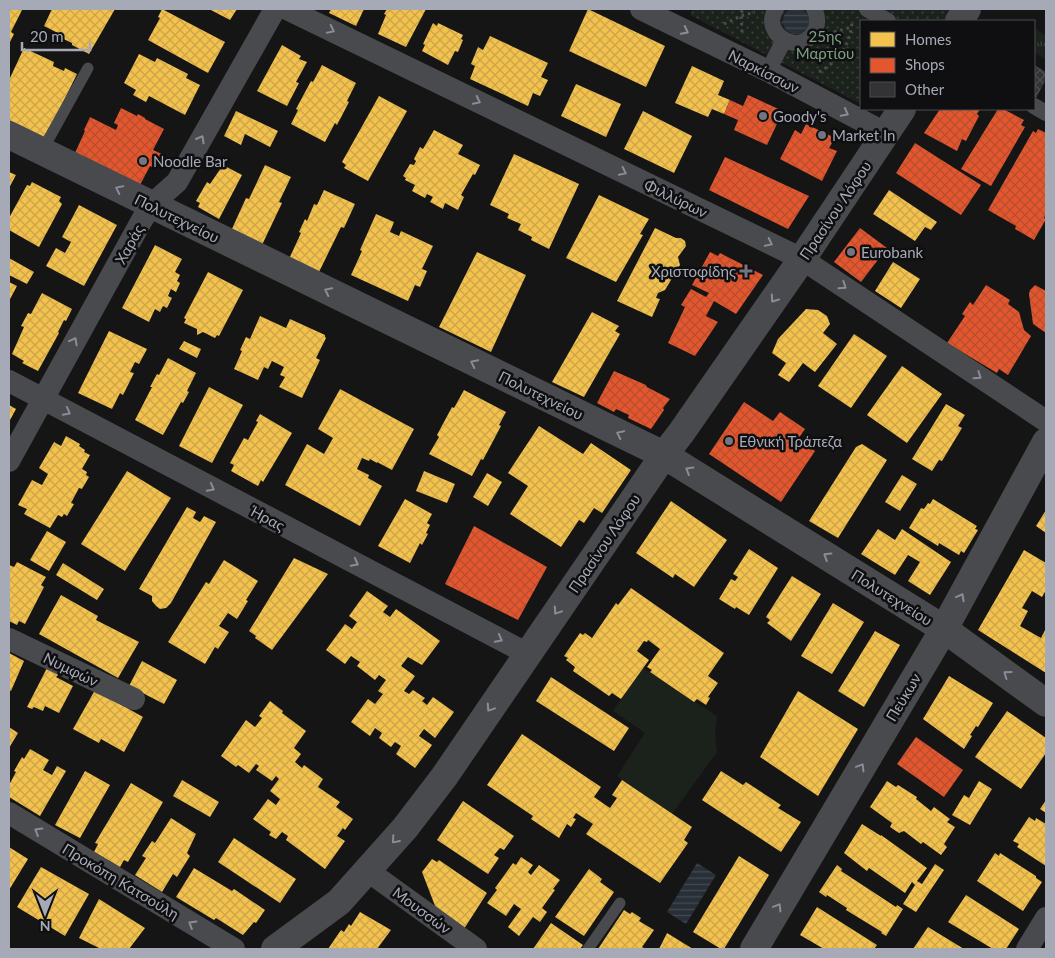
<svg xmlns="http://www.w3.org/2000/svg" width="1055" height="958" font-family="Lato,sans-serif">
	<style>
		.grass { fill: url(#grass-tufts) }
		.park { fill: url(#park-dots) }
		.garden { fill: #1b221c }
		.water { fill: url(#water-rules) }
		.homes { fill: url(#homes-cross-hatch) }
		.shops { fill: url(#shops-cross-hatch) }
		.building { fill: url(#building-cross-hatch) }
		.lines { fill: none; stroke-linecap: round; stroke-linejoin: round }
		.path { stroke: #4b4c50; stroke-width: 3; stroke-dasharray: 2.5 4; stroke-linecap: butt }
		.service { stroke: #494a4e; stroke-width: 11 }
		.pedestrian { stroke: #494a4e; stroke-width: 16 }
		.minor { stroke: #494a4e; stroke-width: 22 }
		.tertiary { stroke: #494a4e; stroke-width: 28 }
		.oneway { stroke: #8a8d97 }
		.poi-dot { fill: #73767e; stroke: #0f0f11; stroke-width: 2 }
		.labels { text-anchor: middle; dominant-baseline: central; stroke-width: 5; stroke-linejoin: round; paint-order: stroke }
		.park-label { font-size: 15px; fill: #7da181; stroke: #0f0f11 }
		.street-label { font-size: 15px; fill: #a6aab6; stroke: #0f0f11 }
		.poi-label { font-size: 15px; fill: #a6aab6; stroke: #0f0f11; text-anchor: start }
	</style>
	<defs>
		<pattern id="grass-tufts" width="24" height="20" patternUnits="userSpaceOnUse" patternTransform="scale(1.25)"><rect width="24" height="20" fill="#1b221c"/><path d="M3 7l-1-3M5 7V3M7 7l1-3M15 17l-1-3M17 17v-4M19 17l1-3" fill="none" stroke="#393f3b"/></pattern>
		<pattern id="park-dots" width="8" height="8" patternUnits="userSpaceOnUse" patternTransform="scale(1.25)"><rect width="8" height="8" fill="#1b221c"/><path d="M2 2h.1M6 6h.1" fill="none" stroke="#393f3b" stroke-width="1.8" stroke-linecap="round"/></pattern>
		<pattern id="water-rules" width="6" height="5" patternUnits="userSpaceOnUse" patternTransform="scale(1.25)"><rect width="6" height="5" fill="#282f37"/><path d="M0 2.5h6" fill="none" stroke="#444a52"/></pattern>
		<pattern id="homes-cross-hatch" width="8" height="8" patternUnits="userSpaceOnUse" patternTransform="scale(1.25)"><rect width="8" height="8" fill="#f2c14e"/><path d="M0 0l8 8M0 8l8-8" fill="none" stroke="#cca549"/></pattern>
		<pattern id="shops-cross-hatch" width="8" height="8" patternUnits="userSpaceOnUse" patternTransform="scale(1.25)"><rect width="8" height="8" fill="#e4572e"/><path d="M0 0l8 8M0 8l8-8" fill="none" stroke="#b84e30"/></pattern>
		<pattern id="building-cross-hatch" width="8" height="8" patternUnits="userSpaceOnUse" patternTransform="scale(1.25)"><rect width="8" height="8" fill="#333334"/><path d="M0 0l8 8M0 8l8-8" fill="none" stroke="#4e4e4f"/></pattern>
	</defs>
	<rect width="100%" height="100%" fill="#151515"/>
	<!-- grass -->
	<path class="grass" d="M1034,28l12,8v24l-12,-8z"/>
	<!-- park -->
	<path class="park" d="M693,9h263l-8,12h-87v83l-171,-89z"/>
	<!-- garden -->
	<path class="garden" d="M643,668l74,48 -2,16 2,20 -45,62 -55,-38 28,-43 -32,-22z"/>
	<!-- water -->
	<path class="water" d="M783 21a13 13 0 1 1 26 0a13 13 0 1 1-26 0Z
		M697,863l19,12 -30,49 -19,-12z"/>
	<!-- homes -->
	<path class="homes" d="M9,9l13,1 -11,22 3,2 -5,10z
		M52,9h63l-26,45 -17,-9v-2l-15,-7 1,-3 -14,-7z
		M162,9l63,33 -17,31 -60,-33 12,-22 -2,-1z
		M209,9h28l-7,11z
		M331,9h33l-8,17 -27,-13z
		M387,9h39l-20,38 -28,-13 8,-19 -2,-1z
		M588,9l77,37 -19,41 -77,-36z
		M433,23l4,3 1,-3 25,12 -2,4 2,1 -5,12 -3,-1 -7,14 -26,-14 3,-6 -2,-1z
		M490,36l58,27 -7,14 7,3 -8,16 -7,-3 -5,13 -58,-27 5,-13 -4,-2 7,-17 5,3z
		M282,45l19,11 -2,3 8,3 -11,20 3,1 -12,23 -30,-15z
		M24,48l30,14 -1,4 11,5 1,-3 12,6 -32,65 -36,-19v-44l1,2z
		M139,54l16,8 2,-4 31,16 -2,4 14,7 -15,30 -36,-19 -3,6 -13,-7 3,-5 -12,-7z
		M322,65l34,18 -9,18 2,1 -12,23 -2,-2 -10,19 -34,-18 7,-14 -2,-1 15,-28 2,1z
		M692,66l32,15 -6,14 12,5 -6,14 -12,-5 -4,8 -33,-14z
		M576,84l45,20 -15,33 -45,-21z
		M379,96l28,15 -39,70 -24,-13 2,-3 -4,-3z
		M236,111l42,20 -8,16 -25,-13 -4,11 -17,-9z
		M643,111l49,25 -18,37 -50,-24z
		M434,130l29,15 -5,9 22,11 -5,10 -2,-1 -12,21 3,2 -6,13 -13,-7 -2,6 -13,-7 3,-5 -6,-3 -2,4 -13,-7 3,-6 -10,-5 1,-2 -3,-2 7,-12 4,1 2,-4 -2,-2 6,-12 3,2z
		M514,154l65,30 -30,65 -18,-9 1,-3 -14,-7 3,-6 -14,-6 2,-4 -19,-9z
		M223,165l19,10 -23,44 -21,-12 2,-4 -4,-2 11,-19 3,2z
		M265,165l26,12 -12,25 3,1 -20,42 -31,-14 15,-33 3,1z
		M9,172l7,3 -7,13z
		M32,182l29,15 -2,4 3,3 -23,43 -30,-17v-12l18,-33 3,1z
		M324,190l31,14 -11,24 -3,-1 -22,45 -30,-13 12,-26 -2,-1 6,-13 2,2 7,-17 3,1z
		M889,190l48,32 -6,8 -6,-3 -10,14 -42,-27z
		M599,195l50,24 -9,15 3,1 -27,47 -50,-24z
		M79,205l38,20 -33,61 -38,-20 10,-18 9,5 6,-11 -9,-5z
		M376,214l18,8 -4,10 9,4 2,-5 32,15 -11,23 5,2 -7,16 -5,-2 -7,16 -57,-26 11,-24 -2,-1z
		M655,228l21,10h5l4,3 1,5 -8,11 2,8 -15,25 -7,3 -2,5 4,1 -8,18 -35,-16z
		M155,245l27,14 -7,13 5,3 -3,6 3,2 -4,9 -5,-3 -3,7 4,2 -5,10 -4,-2 -3,6 -5,-3 -6,13 -27,-14z
		M477,252l49,23 -35,77 -52,-25z
		M9,258l25,14 -7,12 -18,-9z
		M893,262l27,17 -19,29 -26,-17z
		M208,272l35,18 -24,46 -2,-1 -2,3 -12,-6 -6,3v-6l-13,-6 2,-4 -2,-1z
		M9,282l8,4 -8,15z
		M42,293l30,16 -6,12 -2,-1 -6,12 1,1 -21,38 -16,-8 2,-2 -12,-7 12,-27 -3,-1 7,-13 3,1z
		M806,309l12,1 9,6 3,8 -7,9 14,11 -22,28 -12,-9 -14,19 -11,-7 8,-12 -14,-10 6,-14z
		M592,312l27,14 -4,5 5,3 -36,63 -32,-15z
		M260,316l26,12 4,-9 35,16v2l1,1 -10,20 4,2 -18,38 -23,-11 6,-10 -5,-2 4,-8 -12,-6 -4,8 -4,-2 -6,13 -24,-11 8,-18 -2,-1 6,-13 4,2z
		M109,331l38,18 -8,15 -4,-2 -5,10 4,1 -11,22 -3,-2 -8,16 -34,-16z
		M854,334l33,22 -36,52 -33,-22z
		M184,341l17,8 -4,9 -18,-9z
		M168,358l28,15 -9,18 2,1 -6,11 -2,-1 -18,33 -28,-15 17,-33h-2l7,-13 2,1z
		M902,366l40,28 -35,49 -40,-28z
		M209,387l34,18 -31,58 -33,-17z
		M340,389l74,40 -22,41 -15,-8v1l-7,-4 -1,2 -7,-3 -5,11 12,6 -1,3 14,8 -22,40 -75,-41 22,-41 17,10 9,-16 -15,-9z
		M464,390l42,22 -7,13 2,1 -18,34 -2,-1 -9,17 -43,-22 10,-17 -2,-2 15,-28 2,1z
		M946,404l19,11 -7,11 4,2 -20,33 -3,-1 -7,11 -20,-12z
		M9,405l7,4 -7,13z
		M260,414l32,19 -29,49 -2,-2 -3,6 -27,-15 3,-6 -4,-2 14,-25 4,2 10,-18 -2,-1z
		M539,426l44,28 8,-11 40,27 -29,43 -8,-5 -10,15 -5,-3 -18,27 -51,-33 18,-28 -20,-13z
		M66,436l14,8 -1,2 6,4 -1,2 6,3 -8,14 5,3 -1,3 3,2 -7,12 -3,-1 -8,15 3,1 -7,12 -3,-2 -2,3 -4,-2 -8,13 -26,-14 3,-5 -9,-4 14,-25 10,5 6,-11 -9,-6 15,-26 7,4z
		M862,444l25,16 -49,78 -29,-17 47,-74z
		M127,471l44,27 -46,73 -44,-27z
		M424,471l31,13 -8,19 -31,-12z
		M487,473l15,9 -14,24 -15,-9z
		M902,475l15,9 -17,27 -15,-9z
		M405,499l27,15 -5,9 3,2 -4,8 2,1 -6,11 -2,-2 -10,20 -32,-17z
		M933,499l44,27 -2,3 3,1 -14,23 -3,-2 -2,4 -20,-12 -1,3 -29,-18 12,-20 3,1 4,-6 2,1z
		M671,501l56,39 -33,47 -19,-13 -2,4 -37,-25z
		M187,507l9,5 -3,6 7,4 4,-6 12,6 -45,81 -5,5 -6,1 -4,-3 -4,-5v-5l-13,-7z
		M1046,510v23l-10,-7z
		M878,529l17,11 7,-11 49,33 -21,33 -22,-14 12,-19 -12,-7 -13,20 -34,-21z
		M47,531l19,11 -17,29 -19,-11z
		M749,549l29,19 -29,47 -13,-8 -1,2 -16,-10 12,-20 4,2 3,-4 -5,-3z
		M1024,550l22,13v27l-4,7 -10,-6 -10,17 6,3 -8,15 21,12 5,-10v45l-68,-43z
		M294,558l34,16 -56,76 -17,-12 1,-2 -7,-5z
		M224,560l34,21 -12,19 2,1 -11,18 -9,-6 -9,13 10,6 -11,17 -3,-2 -10,17 -37,-22 38,-60 3,2z
		M17,562l29,15 -5,8 3,2 -19,37 -6,-3 -2,4 -8,-4v-56l5,2z
		M63,563l41,26 -7,11 -41,-25z
		M792,576l29,18 -30,47 -24,-18 3,-3 -4,-3z
		M631,588l93,65 -16,23 10,7 -10,14 2,1 -4,7 -9,-6 -3,3 -44,-30 2,-2 -5,-3 13,-18 -12,-9 -1,2 -3,-1 -7,10 12,9 -28,39 -9,-6 -3,3 -36,-25 2,-4 -9,-7 2,-2 -4,-2 16,-23 3,2 2,-2 7,5 24,-35 2,2z
		M367,591l21,15 -5,6 7,5 6,-8 44,32 -18,24 -14,-8 -7,9 14,10 -11,15 5,3 4,-4 12,8 -3,3 5,4 6,-8 21,15 -19,26 -11,-9 -5,7 13,9 -17,23 -19,-14 5,-8 -6,-4 -4,5 -12,-9 3,-5 -7,-5 -5,8 -19,-14 17,-23 7,5 8,-10 -5,-3 8,-11 -7,-5 -4,5 -18,-14 3,-4 -9,-6 -6,8 -19,-14 19,-26 7,5 5,-7 -8,-6z
		M61,595l37,21 -2,4 43,22 -21,36 -79,-44z
		M833,603l31,19 -32,52 -31,-18z
		M875,631l25,14 -36,62 -26,-16z
		M9,653l15,8 -13,30 -2,-1z
		M142,661l35,19 -13,24 -35,-18z
		M47,668l12,6 -3,3 17,9 -14,27 -14,-7 -2,5 -9,-4 -2,2 -5,-2z
		M949,676l44,27 -15,24 -2,-1 -6,9 2,1 -8,13 -41,-30z
		M551,677l78,51 -15,23 -78,-50z
		M95,690l48,27 -19,35 -23,-13 -2,4 -26,-14z
		M798,691l60,38 -40,67 -58,-39z
		M270,701l13,10 -1,2 24,18 -12,17 7,6 -6,8 7,6 2,-3 19,14 -5,8 22,15 -4,5 17,12 -8,11 -2,-2 -6,8 8,5 -20,28 -39,-29 2,-4 -6,-4 -6,7 -7,-4 2,-3 -18,-13 15,-20 8,6 4,-6 -10,-8 9,-12 -3,-3 -4,5 -16,-11 3,-4 -3,-2 -7,9 -11,-8 -2,2 -15,-11 25,-36 9,7 7,-9 -3,-2z
		M1007,711l39,27v15l-25,36 -46,-32z
		M9,727l9,6 -9,15z
		M522,734l79,53 -7,10 16,11 7,-10 -5,-3 10,-15 70,47 -8,13 4,3 -28,40 -74,-49 7,-10 -17,-11 -3,5 3,1 -5,8 -4,-3 -8,14 -28,-19 2,-3 -46,-31z
		M30,749l19,11 -6,10 9,5 5,-9 9,5 -26,45 -31,-19v-12l7,-13 -2,-1 8,-14 2,2z
		M85,771l25,14 -30,53 -25,-13z
		M721,771l22,14 3,-3 35,23 -3,3 23,14 -20,30 -79,-52z
		M182,780l37,22 -9,15 -37,-21z
		M887,781l9,6 2,-2 19,12 -1,2 15,12 3,-4 16,12 -3,3 8,5 -11,17 3,3 -6,8 -18,-13 -2,2 -17,-13 -5,2 -9,-6 2,-4 -22,-16z
		M979,781l13,8 -22,36 -18,-10 12,-20 5,3z
		M131,783l32,19 -35,60 -4,-2 -4,7 -26,-15 4,-8 -3,-1z
		M1046,800v13l-6,-4z
		M463,801l51,35 -10,14 -4,-2 -6,7 5,3 -11,16 -51,-34z
		M1029,817l6,4 1,-3 10,6v42l-29,-19 2,-3 -6,-3z
		M171,818l25,16 -9,19 3,3 -13,21 -4,-3 -11,18 -27,-17 11,-17 -4,-2 10,-15 3,2z
		M862,824l19,12v-1l46,33 -10,13 5,3 13,-20 9,6 -28,42 -13,-8 12,-19 -3,-3 -7,11 -36,-25 -2,3 -23,-18z
		M234,838l62,41 -16,24 -62,-41z
		M9,847l19,12 -19,31z
		M995,853l4,3 1,-3 36,23v2l6,4 -19,29 -46,-30z
		M739,856l30,19 -45,74h-3l-28,-17z
		M521,857l12,8 -5,7 3,3 8,-10 21,15 -7,9 2,1 -13,18 5,4 -7,10 -7,-5 -14,19 -11,-9 13,-18 -7,-5 -8,12 -19,-13 10,-13 -2,-2 18,-25 3,2z
		M432,859l5,3 2,-2 48,33 -23,36 -27,-18 -15,-39z
		M837,865l5,4 -1,2 55,36 1,-2 6,4 -17,27 -5,-3 1,-1 -36,-22 1,-2 -20,-13 -1,2 -7,-5z
		M41,867l48,27 -24,42 -48,-29z
		M194,868l38,23 2,-2 31,21 -9,13 -2,-1 -11,13 -27,-17 -2,2 -38,-23z
		M589,869l13,10 -2,3 14,10 -30,44 -29,-19z
		M966,895l53,34 -13,20h-13l-45,-27z
		M99,899l46,29 -16,21h-28l-22,-11z
		M817,907l60,38 -3,4h-50l-24,-14z
		M624,910l6,4 2,-2 9,6 -2,3 15,9 -12,17 2,1 -1,1h-45z
		M360,912l31,18 -14,19h-49l13,-19 3,2 5,-8 2,2z
		M551,923l32,22 -3,4h-47z
		M928,927l36,22h-51z
		M667,933l26,16h-34z"/>
	<!-- shops -->
	<path class="shops" d="M748,95l35,16 -16,34 -33,-15 4,-10 -14,-6 6,-14 13,6z
		M121,108l16,8 1,-2 7,4v1l19,10 -11,21 11,5 -7,14 -7,-3 -10,19 -65,-32 10,-22 -1,-1 6,-13 26,13 2,-5 -4,-2z
		M940,109h40l-3,5 2,2 -13,25 -4,-2 -5,12 -33,-18z
		M998,109h5l21,11 -3,5 4,2 -34,59 -30,-17z
		M806,124l29,14 -6,10 8,3 -15,30 -42,-22 15,-29 6,4z
		M1038,129l8,4v81l-2,4 2,1 -12,21 -19,-11 1,-3 -28,-16 45,-79 3,2z
		M915,143l66,42 -20,30 -65,-42z
		M725,157l84,39 -21,33 -79,-39z
		M860,228l27,20 -26,34 -27,-20z
		M710,252l8,4 2,-3 43,22 -27,39 -22,-13 -8,15 12,6 -23,34 -27,-13 17,-36 -4,-2 10,-16 15,8 3,-4 -17,-8z
		M986,285l24,15 -2,4 11,8 5,18 7,6 -23,39 -9,-6 -2,4 -50,-30 18,-27 -3,-2 8,-12 3,3z
		M1035,285l11,6v42l-13,-9 -4,-30 1,-4z
		M614,371l32,14 1,2 23,12 -7,9 1,2 -13,19 -23,-11 1,-3 -13,-6 -2,3 -17,-9z
		M744,402l29,19 7,-9 25,17 -7,10 17,12 -34,51 -72,-48z
		M474,526l73,41 -29,53 -73,-36z
		M916,737l47,33 -19,27 -47,-33z"/>
	<!-- building -->
	<path class="building" d="M1034,65l12,7v7l-12,23z"/>
	<g class="lines">
		<!-- path -->
		<path class="path" d="M724,24l17,-8 14,-4
			M742,32l-1,-16 1,-7
			M834,32l18,-5
			M819,72c20,-11 31,-27 33,-50"/>
		<!-- service -->
		<path class="service" d="M42,151l46,-83
			M588,949l32,-46"/>
		<!-- pedestrian -->
		<path class="pedestrian" d="M776,9c-17,25 27,51 40,19 2,-7 1,-14 -2,-19
			M867,9l21,12
			M768,71l16,-31
			M1034,106l12,7"/>
		<!-- minor -->
		<path class="minor" d="M287,9l515,250 244,162
			M641,9l127,62 119,63
			M9,381l519,273
			M9,461l133,-241 9,-15 26,-23 98,-173
			M9,639l125,60
			M9,813l225,136
			M368,871l108,78
			M1027,949l19,-31"/>
		<!-- tertiary -->
		<path class="tertiary" d="M959,21l8,-12
			M9,135l655,320 280,174 102,74
			M275,949l64,-47 66,-74 39,-51 220,-322 17,-22 121,-174 100,-150
			M754,949l190,-320 102,-187"/>
	</g>
	<!-- one-way arrows -->
	<defs><path id="oneway-chevron" d="M-2-3.5L2.5 0L-2 3.5" fill="none" stroke-width="1.6" stroke-linecap="round" stroke-linejoin="round" transform="scale(1.25)"/></defs>
	<g class="oneway">
		<use href="#oneway-chevron" transform="translate(331 30) rotate(26)"/>
		<use href="#oneway-chevron" transform="translate(685 31) rotate(27)"/>
		<use href="#oneway-chevron" transform="translate(477 101) rotate(26)"/>
		<use href="#oneway-chevron" transform="translate(845 113) rotate(28)"/>
		<use href="#oneway-chevron" transform="translate(201 139) rotate(-60)"/>
		<use href="#oneway-chevron" transform="translate(623 172) rotate(26)"/>
		<use href="#oneway-chevron" transform="translate(119 189) rotate(-154)"/>
		<use href="#oneway-chevron" transform="translate(769 243) rotate(26)"/>
		<use href="#oneway-chevron" transform="translate(843 286) rotate(34)"/>
		<use href="#oneway-chevron" transform="translate(328 291) rotate(-154)"/>
		<use href="#oneway-chevron" transform="translate(774 299) rotate(125)"/>
		<use href="#oneway-chevron" transform="translate(74 341) rotate(-61)"/>
		<use href="#oneway-chevron" transform="translate(474 363) rotate(-154)"/>
		<use href="#oneway-chevron" transform="translate(978 376) rotate(34)"/>
		<use href="#oneway-chevron" transform="translate(67 412) rotate(28)"/>
		<use href="#oneway-chevron" transform="translate(620 434) rotate(-154)"/>
		<use href="#oneway-chevron" transform="translate(689 470) rotate(-149)"/>
		<use href="#oneway-chevron" transform="translate(211 488) rotate(28)"/>
		<use href="#oneway-chevron" transform="translate(827 556) rotate(-148)"/>
		<use href="#oneway-chevron" transform="translate(355 563) rotate(28)"/>
		<use href="#oneway-chevron" transform="translate(961 597) rotate(-61)"/>
		<use href="#oneway-chevron" transform="translate(557 611) rotate(124)"/>
		<use href="#oneway-chevron" transform="translate(499 639) rotate(28)"/>
		<use href="#oneway-chevron" transform="translate(1007 674) rotate(-144)"/>
		<use href="#oneway-chevron" transform="translate(490 708) rotate(124)"/>
		<use href="#oneway-chevron" transform="translate(861 767) rotate(-59)"/>
		<use href="#oneway-chevron" transform="translate(38 831) rotate(-149)"/>
		<use href="#oneway-chevron" transform="translate(395 840) rotate(131)"/>
		<use href="#oneway-chevron" transform="translate(778 907) rotate(-59)"/>
		<use href="#oneway-chevron" transform="translate(192 924) rotate(-149)"/>
	</g>
	<!-- markers -->
	<g class="poi-dot">
		<circle cx="763" cy="116" r="5"/>
		<circle cx="822" cy="135" r="5"/>
		<circle cx="143" cy="161" r="5"/>
		<circle cx="851" cy="252" r="5"/>
		<path d="M743.5 263.5h5v5h5v5h-5v5h-5v-5h-5v-5h5z"/>
		<circle cx="729" cy="441" r="5"/>
	</g>
	<g class="labels">
		<!-- park labels -->
		<g class="park-label">
			<text x="825" y="36">25ης<tspan x="825" dy="17">Μαρτίου</tspan></text>
		</g>
		<!-- street labels -->
		<g class="street-label">
			<text transform="translate(764 71) rotate(27)">Ναρκίσσων</text>
			<text transform="translate(676 198) rotate(26)">Φιλλύρων</text>
			<text transform="translate(835 210) rotate(-56)">Πρασίνου Λόφου</text>
			<text transform="translate(177 218) rotate(26)">Πολυτεχνείου</text>
			<text transform="translate(129 244) rotate(-61)">Χαράς</text>
			<text transform="translate(541 395) rotate(26)">Πολυτεχνείου</text>
			<text transform="translate(268 518) rotate(28)">Ήρας</text>
			<text transform="translate(604 543) rotate(-56)">Πρασίνου Λόφου</text>
			<text transform="translate(892 597) rotate(32)">Πολυτεχνείου</text>
			<text transform="translate(71 669) rotate(26)">Νυμφών</text>
			<text transform="translate(903 697) rotate(-59)">Πεύκων</text>
			<text transform="translate(121 881) rotate(31)">Προκόπη Κατσούλη</text>
			<text transform="translate(422 910) rotate(36)">Μουσσών</text>
		</g>
		<!-- poi labels -->
		<g class="poi-label">
			<text x="773" y="116">Goody's</text>
			<text x="832" y="135">Market In</text>
			<text x="153" y="161">Noodle Bar</text>
			<text x="861" y="252">Eurobank</text>
			<text x="736" y="271" text-anchor="end">Χριστοφίδης</text>
			<text x="739" y="441">Εθνική Τράπεζα</text>
		</g>
	</g>
	<!-- border -->
	<rect width="1055" height="958" fill="none" stroke="#a6aab6" stroke-width="20"/>
	<!-- legend -->
	<rect x="860" y="20" width="175" height="90" fill="#0f0f11" stroke="#4b4d53"/>
	<rect x="870" y="32" width="25" height="15" fill="#f2c14e" stroke="#4b4d53"/>
	<text x="905" y="45" font-size="15" fill="#a6aab6">Homes</text>
	<rect x="870" y="58" width="25" height="15" fill="#e4572e" stroke="#4b4d53"/>
	<text x="905" y="70" font-size="15" fill="#a6aab6">Shops</text>
	<rect x="870" y="82" width="25" height="15" fill="#333334" stroke="#4b4d53"/>
	<text x="905" y="95" font-size="15" fill="#a6aab6">Other</text>
	<!-- north arrow -->
	<g transform="translate(45 913) rotate(180)" stroke="#0f0f11" stroke-width="4" paint-order="stroke">
	<path d="M0-4L9 19L0 12L-9 19Z" fill="#a6aab6"/>
	<text y="-8" font-size="14" font-weight="bold" text-anchor="middle" fill="#a6aab6">N</text>
	</g>
	<!-- scale -->
	<path d="M22 42v8h68v-8" fill="none" stroke="#a6aab6" stroke-width="2.5"/>
	<text x="30" y="42" font-size="15" fill="#a6aab6" stroke="#0f0f11" stroke-width="4" paint-order="stroke">20 m</text>
</svg>
